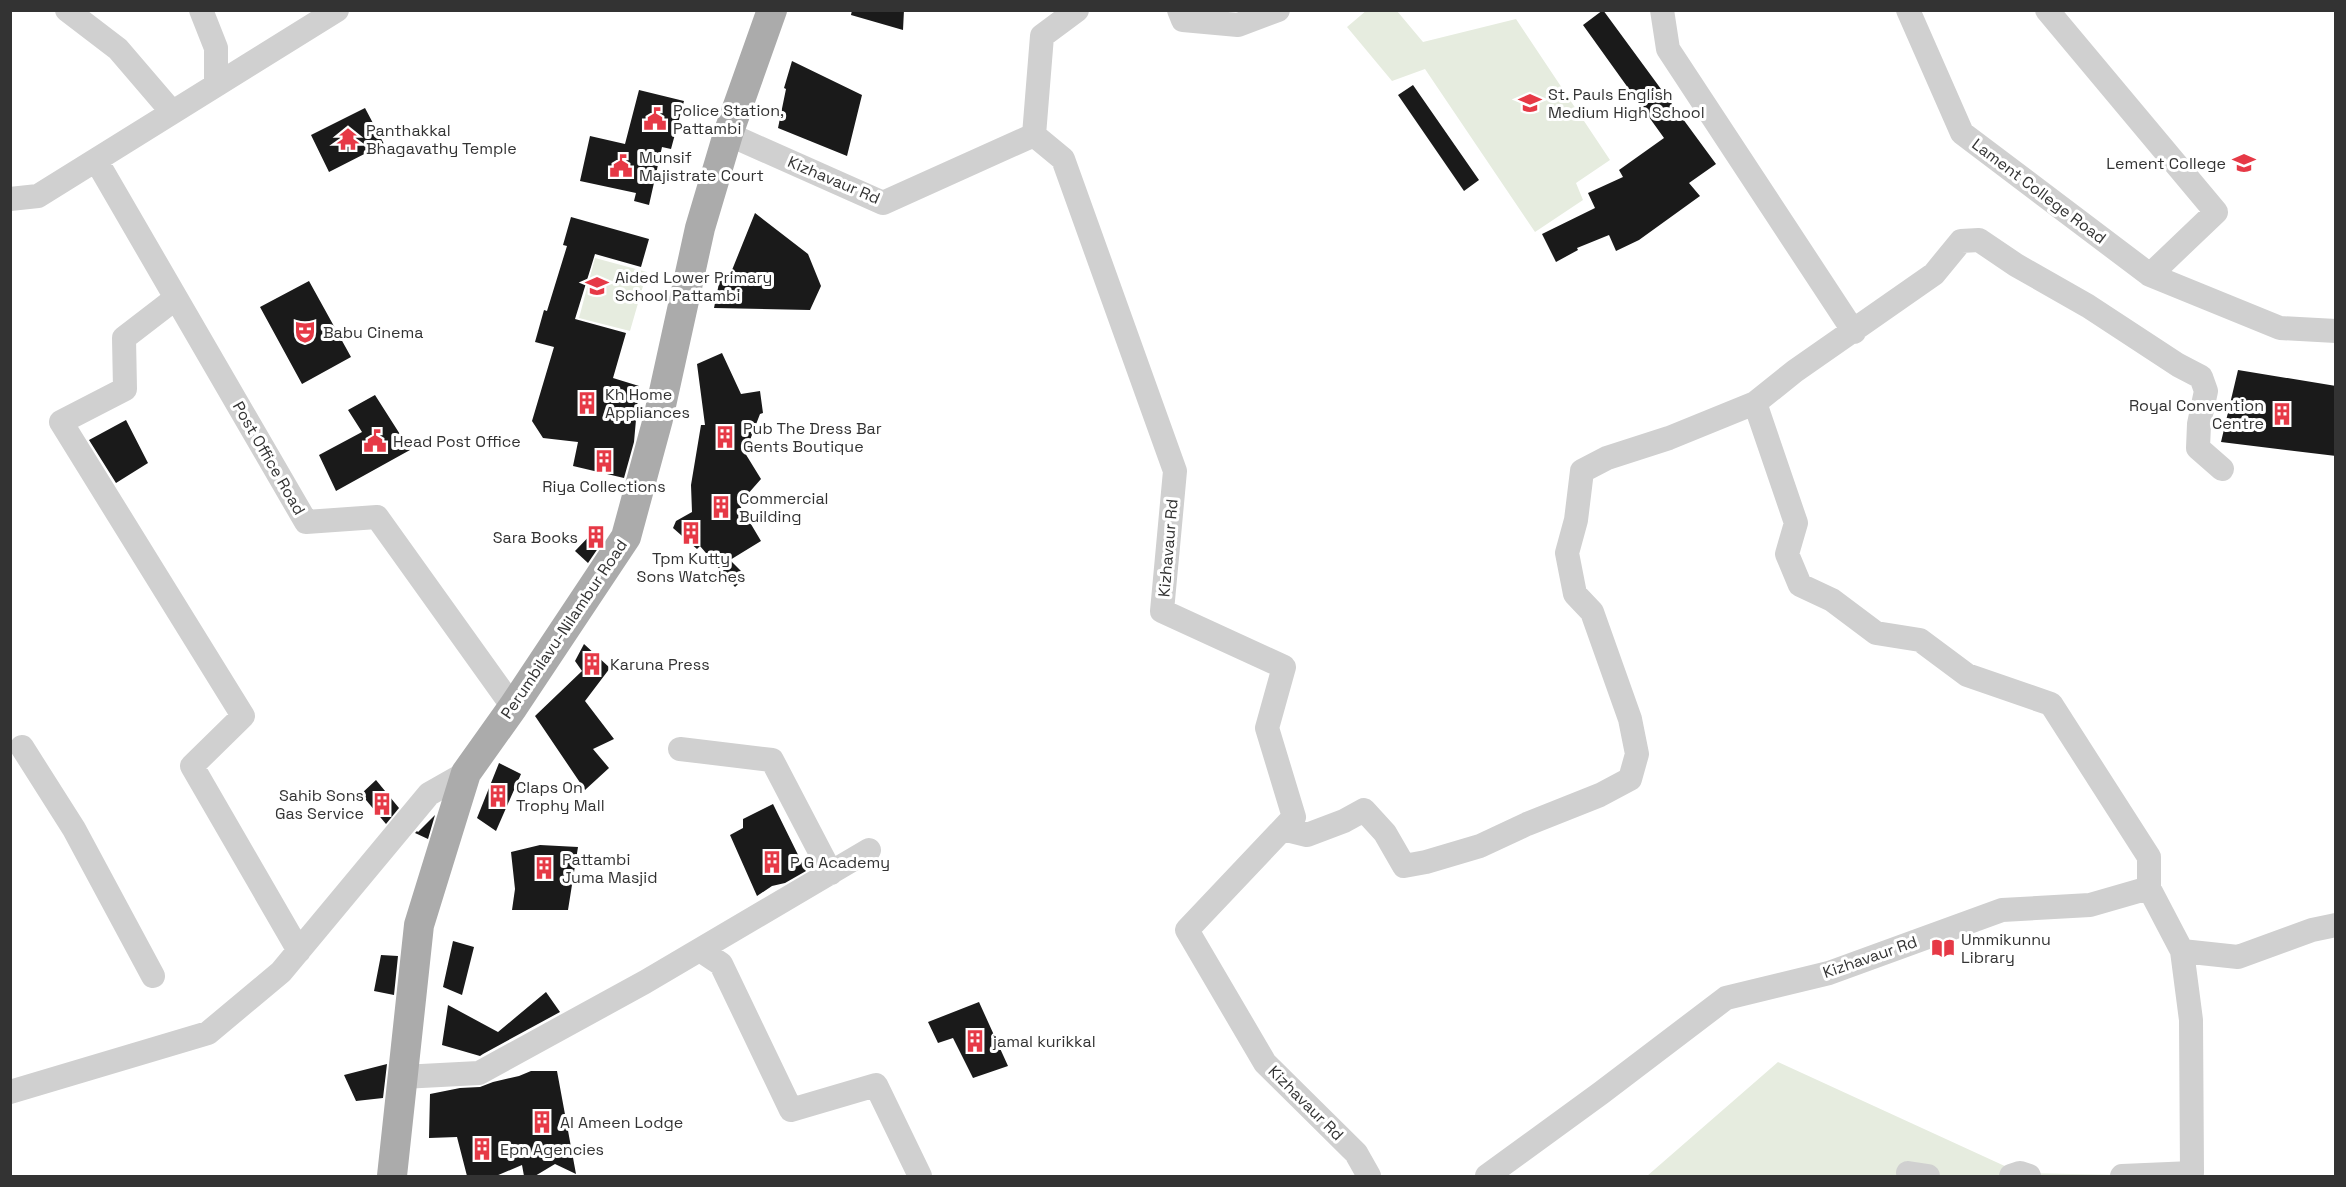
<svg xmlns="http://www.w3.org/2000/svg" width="2346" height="1187" font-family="'Space Grotesk',sans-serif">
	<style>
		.green { fill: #e6ecdf }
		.building { fill: #1a1a1a }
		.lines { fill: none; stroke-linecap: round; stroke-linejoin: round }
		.minor { stroke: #d0d0d0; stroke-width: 24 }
		.major { stroke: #ababab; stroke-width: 30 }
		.labels { text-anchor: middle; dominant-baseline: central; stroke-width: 6; stroke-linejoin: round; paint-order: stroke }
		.poi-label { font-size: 16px; fill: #333; stroke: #fff; text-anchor: start }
		.street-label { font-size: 16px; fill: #333; stroke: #fff }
	</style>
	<rect width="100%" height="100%" fill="#fff"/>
	<!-- green -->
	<path class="green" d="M1367,10l30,1 26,31 93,-23 94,141 -34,23 7,17 -48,32 -110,-163 -33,12 -45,-54z
		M595,258l52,14 -17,59 -51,-13z
		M1778,1062l242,111 156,3h-529z"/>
	<!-- building -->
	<path class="building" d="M852,10h52l-1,20 -52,-15z
		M1603,10l113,154 -27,19 11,13 -61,44 -23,11 -7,-16 -32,13 1,2 -22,12 -14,-28 53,-26 -7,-15 35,-16 -4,-7 45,-32 -81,-113z
		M792,61l70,34 -15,61 -69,-28 8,-39 -2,-1z
		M1413,85l66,95 -15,11 -66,-96z
		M639,90l45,11 -13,48 -9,-2 -13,58 -15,-4 2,-8 -56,-12 10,-45 35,8z
		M365,108l19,36 -55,28 -18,-37z
		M755,213l53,41 13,32 -11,24 -96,-2 6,-30 10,-3z
		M571,217l78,22 -8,28 -46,-13 -20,65 51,14 -13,45 26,8 -5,56 -10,36 -51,-12 5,-24 -35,-4 -11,-17 22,-74 -19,-5 9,-32 3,1 20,-65 -4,-1z
		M309,281l42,76 -49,27 -42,-77z
		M722,353l19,41 19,-3 3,22 -3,1 -15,39 16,26 -22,25 22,37 -31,19 16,16 -11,11 -35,-41 -3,3 -24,-21 3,-7 16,-9 -1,-27 10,-60h4l-8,-61z
		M2238,370l98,16v70l-115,-14z
		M375,395l35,55 -74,41 -17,-36 43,-23 -14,-22z
		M126,420l22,43 -32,20 -27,-43z
		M598,527l7,11 -17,25 -13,-12z
		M584,644l26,24 -25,33 29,38 -21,10 16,19 -24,22 -50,-74 47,-45 -7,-10z
		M499,763l22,11 -25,57 -19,-13z
		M376,780l23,28 -13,16 -25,-30z
		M773,804l33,67 -21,12 -13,3 -15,10 -27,-61 13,-7v-9z
		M435,815l-7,24 -13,-6 2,-2 1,1z
		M540,845l38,2 -10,63h-56l3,-21 -4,-37z
		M453,941l21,6 -12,48 -19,-8z
		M381,955l17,1 -4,39 -20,-4z
		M546,992l14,20 -77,42 -3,2 -38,-11 6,-40 50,27z
		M979,1002l29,64 -35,12 -20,-40 -15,5 -10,-21z
		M387,1064l-4,34 -27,3 -12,-26z
		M531,1071h26l19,103 -21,-10 -20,12h-11l-2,-11 -26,11h-29l-10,-39 -28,1 1,-44 30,-6 20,-1 13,-5 26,-6z"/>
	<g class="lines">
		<!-- minor -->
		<path class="minor" d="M67,10l51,39 54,63
			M201,10l15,38v37
			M1179,10l4,10 55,5 40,-15
			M1662,10l6,39 186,283
			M1908,10l54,123 188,142 66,-63 -169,-202
			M728,134l155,69 151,-68 29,24 112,312 -13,140 122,56 -17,61 27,89 -107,113 78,133 91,90 13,23
			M1034,135l8,-99 35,-26
			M96,160l210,362 71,-5 136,190
			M10,199l28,-3 299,-186
			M2150,275l130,53 56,3
			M176,298l-52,40 1,51 -64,33 182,294 -51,50 107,185
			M1755,403l41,120 -9,31 13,31 32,15 44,33 44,7 47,35 84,29 98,153v31
			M22,747l52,82 79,147
			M680,749l92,11 59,113
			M1283,829l24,6 37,-14 20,-11 21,23 19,33 22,-4 54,-16 47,-22 73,-29 30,-16 7,-25 -7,-35 -38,-107 -17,-18 -8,-41 9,-33 6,-49 25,-13 62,-20 86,-35 40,-32 139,-97 27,-33 18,-1 37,25 72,41 90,59 23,12 5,14 -7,33 -1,24 24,21
			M700,950l21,14 70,146 85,-25 44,91
			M402,1077l77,-4 166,-91 224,-132
			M10,1092l198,-59 73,-61 148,-178 37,-21
			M1908,1173l20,3
			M1487,1176l114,-83 125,-95 103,-25 173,-63 88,-5 59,-17 33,63 56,6 74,-27 24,-5
			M2011,1176l9,-3 9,3
			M2122,1176l70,-3 -1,-153 -9,-69"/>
		<!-- major -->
		<path class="major" d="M392,1176l27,-251 47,-152 47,-66 113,-170 32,-118 42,-191 28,-94 44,-124"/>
	</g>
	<!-- icons -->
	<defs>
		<g id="school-bare" transform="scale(1.8)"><path d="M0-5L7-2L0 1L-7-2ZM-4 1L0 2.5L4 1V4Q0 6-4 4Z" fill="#e63946" stroke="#fff" stroke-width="2.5" paint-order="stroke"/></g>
		<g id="civic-bare" transform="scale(1.8)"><path d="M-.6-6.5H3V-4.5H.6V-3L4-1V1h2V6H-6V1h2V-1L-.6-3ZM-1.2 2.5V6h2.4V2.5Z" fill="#e63946" stroke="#fff" stroke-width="2.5" paint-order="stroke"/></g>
		<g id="temple-bare" transform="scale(1.8)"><path d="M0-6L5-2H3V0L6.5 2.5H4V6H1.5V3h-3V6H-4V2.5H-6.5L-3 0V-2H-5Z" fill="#e63946" stroke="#fff" stroke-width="2.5" paint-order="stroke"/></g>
		<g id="university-bare" transform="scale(1.8)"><path d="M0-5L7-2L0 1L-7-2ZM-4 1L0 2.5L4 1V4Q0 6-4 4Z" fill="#e63946" stroke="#fff" stroke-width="2.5" paint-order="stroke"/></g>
		<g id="theatre-bare" transform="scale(1.8)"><path d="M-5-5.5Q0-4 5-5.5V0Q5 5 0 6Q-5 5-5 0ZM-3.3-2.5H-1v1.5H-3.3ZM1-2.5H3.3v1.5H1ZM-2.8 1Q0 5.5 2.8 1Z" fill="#e63946" stroke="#fff" stroke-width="2.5" paint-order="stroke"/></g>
		<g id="building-bare" transform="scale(1.8)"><path d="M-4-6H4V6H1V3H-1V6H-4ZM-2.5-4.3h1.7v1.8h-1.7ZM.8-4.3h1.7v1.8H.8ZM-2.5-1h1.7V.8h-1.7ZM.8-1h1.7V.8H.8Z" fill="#e63946" stroke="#fff" stroke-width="2.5" paint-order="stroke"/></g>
		<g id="library-bare" transform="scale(1.8)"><path d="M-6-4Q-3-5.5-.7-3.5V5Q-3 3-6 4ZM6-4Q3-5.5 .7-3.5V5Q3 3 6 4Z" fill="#e63946" stroke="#fff" stroke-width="2.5" paint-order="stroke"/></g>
	</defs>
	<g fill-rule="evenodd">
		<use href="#school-bare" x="1530" y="103"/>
		<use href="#civic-bare" x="655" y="119"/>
		<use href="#temple-bare" x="348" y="139"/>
		<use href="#university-bare" x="2244" y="163"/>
		<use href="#civic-bare" x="621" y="166"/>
		<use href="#school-bare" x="597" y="286"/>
		<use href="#theatre-bare" x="305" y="332"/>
		<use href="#building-bare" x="587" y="403"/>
		<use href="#building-bare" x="2282" y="414"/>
		<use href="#building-bare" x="725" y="437"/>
		<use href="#civic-bare" x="375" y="441"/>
		<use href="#building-bare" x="604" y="461"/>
		<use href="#building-bare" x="721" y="507"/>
		<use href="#building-bare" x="691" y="533"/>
		<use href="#building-bare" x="596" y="537"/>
		<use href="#building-bare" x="592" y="664"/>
		<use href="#building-bare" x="498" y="796"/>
		<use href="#building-bare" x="382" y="804"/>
		<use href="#building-bare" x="772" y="862"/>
		<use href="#building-bare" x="544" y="868"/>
		<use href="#library-bare" x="1943" y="948"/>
		<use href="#building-bare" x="975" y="1041"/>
		<use href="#building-bare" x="542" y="1122"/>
		<use href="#building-bare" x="482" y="1149"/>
	</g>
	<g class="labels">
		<!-- poi labels -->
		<g class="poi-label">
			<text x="1548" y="94">St. Pauls English<tspan x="1548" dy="18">Medium High School</tspan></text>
			<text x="673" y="110">Police Station,<tspan x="673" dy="18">Pattambi</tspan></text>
			<text x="366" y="130">Panthakkal<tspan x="366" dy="18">Bhagavathy Temple</tspan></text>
			<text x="639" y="157">Munsif<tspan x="639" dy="18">Majistrate Court</tspan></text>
			<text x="2226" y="163" text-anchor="end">Lement College</text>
			<text x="615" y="277">Aided Lower Primary<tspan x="615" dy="18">School Pattambi</tspan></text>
			<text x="323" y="332">Babu Cinema</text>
			<text x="605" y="394">Kh Home<tspan x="605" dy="18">Appliances</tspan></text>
			<text x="2264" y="405" text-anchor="end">Royal Convention<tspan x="2264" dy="18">Centre</tspan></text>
			<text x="743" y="428">Pub The Dress Bar<tspan x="743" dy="18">Gents Boutique</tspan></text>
			<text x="393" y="441">Head Post Office</text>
			<text x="604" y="486" text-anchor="middle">Riya Collections</text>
			<text x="739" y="498">Commercial<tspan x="739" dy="18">Building</tspan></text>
			<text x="578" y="537" text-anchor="end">Sara Books</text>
			<text x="691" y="558" text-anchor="middle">Tpm Kutty<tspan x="691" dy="18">Sons Watches</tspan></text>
			<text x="610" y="664">Karuna Press</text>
			<text x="516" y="787">Claps On<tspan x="516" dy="18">Trophy Mall</tspan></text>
			<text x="364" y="795" text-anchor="end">Sahib Sons<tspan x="364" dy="18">Gas Service</tspan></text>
			<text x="562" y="859">Pattambi<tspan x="562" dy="18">Juma Masjid</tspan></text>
			<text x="790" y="862">P G Academy</text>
			<text x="1961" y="939">Ummikunnu<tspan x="1961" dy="18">Library</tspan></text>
			<text x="993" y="1041">jamal kurikkal</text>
			<text x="560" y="1122">Al Ameen Lodge</text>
			<text x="500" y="1149">Epn Agencies</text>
		</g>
		<!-- street labels -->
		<g class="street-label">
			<text transform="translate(834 180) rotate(23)">Kizhavaur Rd</text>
			<text transform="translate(2039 191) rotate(37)">Lament College Road</text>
			<text transform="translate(269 458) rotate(60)">Post Office Road</text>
			<text transform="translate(1168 548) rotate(-85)">Kizhavaur Rd</text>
			<text transform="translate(564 629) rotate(-56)">Perumbilavu-Nilambur Road</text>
			<text transform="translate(1870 957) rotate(-19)">Kizhavaur Rd</text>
			<text transform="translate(1306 1103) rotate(45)">Kizhavaur Rd</text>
		</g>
	</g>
	<!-- border -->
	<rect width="2346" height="1187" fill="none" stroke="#333333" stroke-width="24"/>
</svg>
